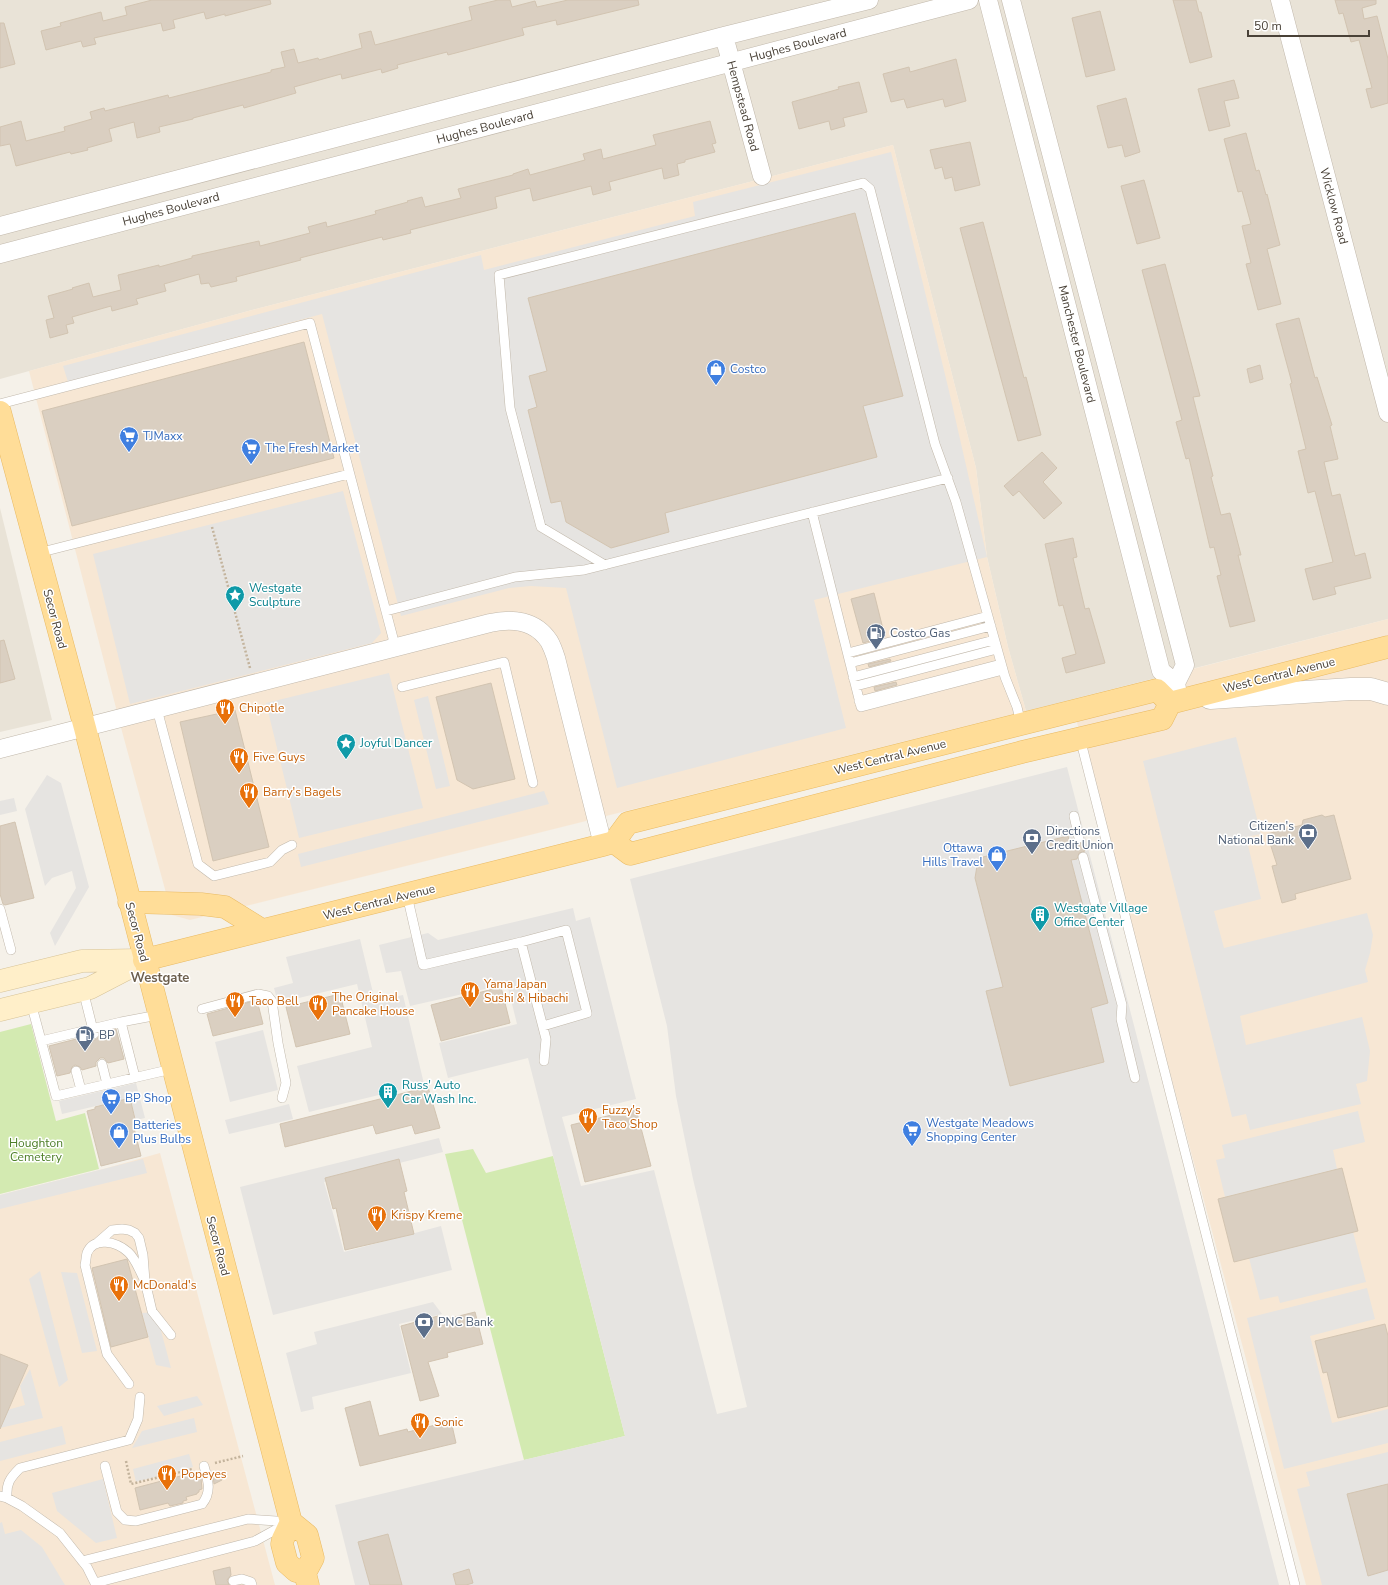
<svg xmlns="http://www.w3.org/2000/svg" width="1388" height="1585" font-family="'Nunito Sans',sans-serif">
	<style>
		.residential { fill: #e9e3d7 }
		.commercial { fill: #f7e7d4 }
		.green { fill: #d3eab1 }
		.parking { fill: #e6e4e1; fill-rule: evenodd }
		.building { fill: #dacfc1; stroke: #d2c4b1 }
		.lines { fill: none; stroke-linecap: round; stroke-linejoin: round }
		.service-casing { stroke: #c1b8ab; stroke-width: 10 }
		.minor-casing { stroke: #c1b8ab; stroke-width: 19 }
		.tertiary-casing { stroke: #c1b8ab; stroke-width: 23 }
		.secondary-casing { stroke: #d7c397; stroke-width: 23 }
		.primary-casing { stroke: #e9ba63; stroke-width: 23 }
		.path { stroke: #c3b39c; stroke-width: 2.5; stroke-dasharray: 2 2; stroke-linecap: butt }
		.service { stroke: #fff; stroke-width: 9 }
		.minor { stroke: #fff; stroke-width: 18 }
		.tertiary { stroke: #fff; stroke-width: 22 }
		.secondary { stroke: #ffefc9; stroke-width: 22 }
		.primary { stroke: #ffdd98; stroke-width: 22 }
		.labels { text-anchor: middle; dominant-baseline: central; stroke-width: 3; stroke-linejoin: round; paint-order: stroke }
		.street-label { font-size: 12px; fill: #494137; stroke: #fff }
		.shop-label { font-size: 12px; fill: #366cbe; stroke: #fff; text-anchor: start }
		.culture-label { font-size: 12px; fill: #0d838f; stroke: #fff; text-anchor: start }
		.service-label { font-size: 12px; fill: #4e5e75; stroke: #fff; text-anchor: start }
		.food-label { font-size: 12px; fill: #c56008; stroke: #fff; text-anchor: start }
		.park-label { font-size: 12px; fill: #4c7e27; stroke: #fff }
		.neighbourhood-label { font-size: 13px; font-weight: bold; fill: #6c5f4e; stroke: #fff }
	</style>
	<rect width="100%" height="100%" fill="#f5f1e9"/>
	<!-- residential -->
	<path class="residential" d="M0,0h1388v619l-362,92 -18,-64 -21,-90 -11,-89 -83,-323 -641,165 -252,69z
		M0,508l52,212 -52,12z"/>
	<!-- commercial -->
	<path class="commercial" d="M893,145l83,323 11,89 21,90 18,64 -836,209 -18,-5 -49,-180 -94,-364 223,-61z
		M1388,619v966h-82l-235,-885z
		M160,1153l115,432h-275v-390l100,-25z"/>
	<!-- green -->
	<path class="green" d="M31,1024l25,97 29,-8 14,56 -99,25v-162z
		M473,1149l13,24 67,-17 72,280 -101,24 -79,-306z"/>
	<!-- parking -->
	<path class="parking" d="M891,152l58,239 38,166 -173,43 32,128 -229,60 -51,-200 -35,-2 -22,2 -108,28 -79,-302 -254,68 -5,-16 418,-111 3,15 211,-54 -2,-14zM855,213l48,183 -40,10 14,51 -212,56 4,19 -58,16 -45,-26 -5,-21 -10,2 -23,-93 9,-3 -8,-31 18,-5 -19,-73z
		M343,491l38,142 -9,10 -242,61 -37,-150z
		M389,673l34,135 -124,30 -33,-135z
		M428,696l22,90 -14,3 -22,-89z
		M1236,737l25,97 -15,3 15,62 -47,12 10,37 143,-35 6,22 -3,18 -5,17 3,12 -128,34 6,29 116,-28 8,34 -3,30 -11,3 5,20 -111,26 -4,-16 -14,3 -89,-356z
		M1067,767l212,818h-924l-20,-80 290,-69 -97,-378 -80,20 -9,-35 78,-19 -10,-40 -97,22 -9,-35 -15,2 -7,-28 49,-12 10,7 135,-32 3,13 14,-4 46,182 -74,18 19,69 73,-16 63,244 30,-7 -54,-228 -17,-83 -9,-70 -37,-147zM1068,836l1,5 12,-3 5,18 -15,4 37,143 -17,5 13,54 -94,24 -7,-99 -28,-109 2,-12 6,-9z
		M47,775l14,8 28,104 -34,59 -5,-13 26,-45 -4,-17 -20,7 -7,8 -20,-77z
		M544,791l5,13 -248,63 -3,-13z
		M14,798l3,13 -17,4v-14z
		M360,939l15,62 28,-6 21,89 -115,28 -12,-46 75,-19 -15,-63 -79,19 -4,-15 19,-5 -7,-26z
		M263,1030l15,60 -48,12 -15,-60z
		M136,1083l9,35 -9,2 -6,-22 -68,16 -3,-13z
		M289,1104l4,15 -64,15 -4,-14z
		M1358,1111l7,31 -32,8 4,19 -112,28 -9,-37 9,-2 -3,-13z
		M439,1138l4,14 -119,30 20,70 97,-26 11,44 -179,45 -33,-128z
		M143,1159l4,14 -147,36v-14z
		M1353,1232l13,50 -86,21 -2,-7 -18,4 -11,-42z
		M40,1271l28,109 -9,7 -30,-108z
		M61,1272l16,1 20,78 -15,2z
		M1367,1288l8,31 -65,17 22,87 56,-14v34l-104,26 -37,-151z
		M433,1302l9,12 -43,10 12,49 -99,24 2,12 -13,3 -15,-59 31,-9 -3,-12z
		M156,1312l15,56 -15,-3 -14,-52z
		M30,1369l13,49 -43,10v-16l25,-7 -5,-19z
		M197,1396l6,9 -39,11 -7,-10z
		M194,1418l3,14 -65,16 10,-17z
		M62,1426l4,18 -66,17v-19z
		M1388,1452v32l-41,10 21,81 20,-5v15h-66l-25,-96 13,-3 -4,-14z
		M189,1454l4,13 -57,15 -3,-13z
		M103,1479l14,59 -21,5 -39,-32 -5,-18z
		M2,1522l3,12 16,-4 21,17 23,38h-65v-62z"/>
	<!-- building -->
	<path class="building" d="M152,0h118l1,4 -46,12v-2l-19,5 -2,-7 -31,8 2,8 -12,3 -2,-8 -67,15 2,6 -13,3 -2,-6 -35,9 -5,-19 20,-5 -1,-3 41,-11 2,9 24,-6 -2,-8z
		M498,0h12l2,7 23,-6 2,6 31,-7h70l1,5 -82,20 -1,-5 -34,8 2,7 -76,20 -1,-3 -50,13 1,3 -16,5 -1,-4 -39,10 -1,-5 -47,13 2,6 -52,15 -1,-3 -50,13v1l-34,8 1,5 -23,6 -3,-16 -25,7 3,12 -25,7 1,2 -17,4 -1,-2 -54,14 -6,-22 -10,2v-19l21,-6 5,20 39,-10 -1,-4 28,-8 -2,-7 14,-4 1,3 63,-16 1,3 102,-26v-2l14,-3 -4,-15 13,-3 4,14 20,-5 1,2 43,-12 -3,-14 12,-3 4,14 97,-25 -3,-13z
		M1173,0h23l3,12h2l11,45 -22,6z
		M1335,0h41v4l-14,4 2,11 13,-3 11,43v44l-17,5 -5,-19 6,-1 -13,-48 -8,2 -8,-29 -4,1z
		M1100,11l15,59 -29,7 -14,-59z
		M0,23h4l11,41 -15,4z
		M956,59l10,42 -21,6 -2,-8 -36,9 -3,-9 -13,3 -8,-28 26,-7 1,5z
		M1234,80l5,18 -15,3 6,25 -21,5 -11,-42z
		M859,82l8,30 -24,6 2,8 -14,4 -2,-9 -30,8 -7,-27 40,-11 7,-2 -1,-2z
		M1126,98l14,54 -15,5 -3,-12 -14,3 -11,-42z
		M710,121l6,22 -4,1 3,8 -30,8v2l-8,2 2,11 -15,4 -2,-11 -53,14 2,8 -18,5 -2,-9 -58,15 -3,-13 -35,9 2,11 -87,22 1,3 -28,7 -1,-3 -82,21 1,2 -65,17 1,4 -26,6 -2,-4 -8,1 -2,-10 -35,10 2,7 -30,8 2,5 -26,7 -1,-5 -39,11 2,6 -8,2 2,8 -18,5 -4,-18 8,-2 -6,-22 25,-7 -1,-1 17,-5 4,14 28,-7 -3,-15 41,-10v2l33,-9v-2l67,-15 1,5 50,-13 -2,-6 18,-5 1,5 49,-13 -1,-3 33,-9 -1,-1 15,-4 3,10 36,-9 -3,-9 55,-14v-1l15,-5 2,6 55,-15 -2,-6 18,-5 2,10 53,-14 -3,-10z
		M1246,133l10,38 3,-1 7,25 1,-1 13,51 -13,4 14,55 -23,6 -12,-46 5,-1 -9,-37 9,-2 -9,-33 -4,1 -14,-53z
		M970,142l10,43 -25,6 -3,-14 -7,2 -3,-12 -7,2 -5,-19z
		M1144,180l16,58 -23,6 -16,-58z
		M855,213l48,183 -40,10 14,51 -212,56 4,19 -58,16 -45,-26 -5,-21 -10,2 -23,-93 9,-3 -8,-31 18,-5 -19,-73z
		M983,222l41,156 2,-1 15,58 -23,6 -58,-213z
		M1165,264l35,132 -7,1 20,79 -2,1 10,38 9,-2 11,42h-3l17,66 -25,6 -13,-51 4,-1 -7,-28 -4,1 -21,-90 -3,1 -10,-37 6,-2 -40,-150z
		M1299,318l16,60 2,-1 15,48 -2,1 8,33 -14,3 8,34 8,-2 15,62 10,-3 6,25 -37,9 2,7 -23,6 -8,-31 28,-7 -18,-71 -7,2 -10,-42 8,-2 -16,-65 2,-1 -16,-59z
		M304,342l30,116 -262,68 -30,-115z
		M1260,365l3,14 -13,4 -3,-14z
		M1042,452l15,16 -14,14 19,21 -18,16 -25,-28 -6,5 -9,-10z
		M1073,538l4,19 -4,1 12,51 4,-1 16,55 -39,10 -4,-15 14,-4 -13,-49 -4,1 -14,-62z
		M874,593l11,44 -22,6 -12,-44z
		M4,640l11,39 -15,4v-42z
		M890,659l1,2 -22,6 -1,-3z
		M896,682l1,3 -22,6 -1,-4z
		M491,683l24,96 -42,10 -16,-9 -21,-83z
		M235,710l34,137 -56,14 -33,-139z
		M1322,815l3,2 9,-2 17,64 -56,15 1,5 -14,4 -10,-37 5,-1 -10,-31 35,-9 1,-5z
		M15,822l19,76 -29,7 -2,-1 -3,-10v-68z
		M1068,836l1,4 4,-1 5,5 4,-1 3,8 -6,2 -2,6 -6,1 37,143 -17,5 13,54 -94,24 -24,-95 17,-4 -28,-109 2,-12 6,-9z
		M501,987l9,36 -69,18 -10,-36z
		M340,994l10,40 -54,13 -10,-40z
		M257,1000l6,24 -50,12 -6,-22z
		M116,1029l8,30 -16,4 -4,-5h-4l-4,4v4l-14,4 -2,-3 -5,-2 -3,2 -2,6 -13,3 -8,-30 39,-10 4,4h3l3,-2 2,-5z
		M428,1087l12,41 -25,6 -3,-9 -36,9 -3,-9 -88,22 -5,-23z
		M130,1098l6,25 -3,1 8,32 -40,10 -14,-55 8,-2v-2z
		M636,1109l15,57 -66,16 -14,-57z
		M399,1159l8,32 -3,1 10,42 -69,16 -9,-42 -3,1 -8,-31z
		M1342,1168l16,63 -124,31 -16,-63z
		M127,1259l21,78 -37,10 -19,-79z
		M475,1312l8,32 -36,9 1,4 -20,5 11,34 -19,5 -19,-75 37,-10 1,5z
		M1385,1324l3,12v70l-50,12 -11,-46 -4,1 -8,-32z
		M0,1354l28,11 -28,64z
		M370,1401l9,35 28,-7 1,3 43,-11 5,22 -96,23 -15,-58z
		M192,1473l1,5h8l1,11 -3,1v2l-2,1v1l-11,3 1,3 -4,1v2l-13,3 -2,-3 -28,7 -5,-22z
		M220,1474l2,6 -8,4 -1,-9z
		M1388,1484v86l-20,6 -21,-82z
		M388,1534l14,51h-32l-12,-43z
		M230,1567l1,8 -4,5 2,5h-13l-3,-14z
		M469,1569l4,14 -7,2h-10l-3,-11z"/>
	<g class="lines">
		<!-- service casing -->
		<g class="service-casing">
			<path id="service" d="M0,404l310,-81 83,315 -1,10
				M812,512l49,195 142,-37
				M38,553l311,-79
				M605,565l-64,-38 -31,-119 -11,-133 364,-92 7,6 65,255 21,58 49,175 12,30 4,17
				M386,611l129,-34 69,-7 364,-92
				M848,653l140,-37
				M850,663l141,-37
				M853,677l141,-37
				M856,686l141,-37
				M402,687l102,-25 29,121
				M859,701l142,-37
				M157,709l41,155 16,12 56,-14 12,-12 10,-5
				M1080,738l215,847
				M1074,816l5,22
				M1083,857l39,148 -1,14 14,59
				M407,895l16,70 98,-23 25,97 -2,22
				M0,909l11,41
				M521,942l45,-12 21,83 -44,13
				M83,990l11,44
				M31,1003l25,93 116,-27
				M202,1009l56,-15 10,2 4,5 6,42 8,40 -4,15
				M121,1022l37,-7
				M41,1041l80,-19 14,55
				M102,1064l5,20
				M76,1071l5,19
				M96,1244l16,-14 10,-1 7,1 6,3 4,5 4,17 2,26 7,30 19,24
				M129,1384l-22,-30 -22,-89c1,-3 1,-9 2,-12 7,-17 30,-11 41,-1 8,7 12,20 17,29
				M105,1466l12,46 8,8 11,1 66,-17c10,-12 6,-24 2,-38
				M0,1496l7,2 15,8 38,27 27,34 9,18
				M7,1498c-1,-15 3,-20 13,-30l109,-28 9,-21 2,-22
				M82,1561l166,-42 43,3
				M233,1581l9,-2 9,3 1,3
				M95,1583l160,-42 29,-16"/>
		</g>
		<!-- minor casing -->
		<g class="minor-casing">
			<path id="minor" d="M988,0l173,671 15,12
				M1011,0l174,665 -9,18 3,17
				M1280,0l108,413
				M724,36l38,140
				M0,226l724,-190 145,-36
				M0,254l969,-254
				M0,749l490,-126c22,-5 45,-3 59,18 3,5 5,11 7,17l47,187"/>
		</g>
		<!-- tertiary casing -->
		<g class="tertiary-casing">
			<path id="tertiary" d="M1210,698l141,-9h20l17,5"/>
		</g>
		<!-- secondary casing -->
		<g class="secondary-casing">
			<path id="secondary" d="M0,981l82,-20 56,-1
				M0,1010l90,-22 54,-28"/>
		</g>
		<!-- primary casing -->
		<g class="primary-casing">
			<path id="primary" d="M0,412l85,316 206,794 16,13 6,23 -8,15 3,12
				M614,842l16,12 392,-102 140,-33 8,-16 218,-56
				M129,902l72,2 24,3 37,23
				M144,960l459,-115 11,-3 14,-19 529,-133 13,13
				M291,1522l-8,17 -1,5 5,19 9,8 9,2"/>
		</g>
		<!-- path -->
		<path class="path" d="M212,527l38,141
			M126,1461l5,23 62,-15
			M215,1463l28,-7"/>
		<!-- service -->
		<use href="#service" class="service"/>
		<!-- minor -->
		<use href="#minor" class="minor"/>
		<!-- tertiary -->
		<use href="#tertiary" class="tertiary"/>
		<!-- secondary -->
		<use href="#secondary" class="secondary"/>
		<!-- primary -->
		<use href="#primary" class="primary"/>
	</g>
	<!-- icons -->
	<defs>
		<g id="shop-pin" transform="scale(1)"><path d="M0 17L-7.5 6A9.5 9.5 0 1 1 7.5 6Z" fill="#3f7fe0" stroke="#fff"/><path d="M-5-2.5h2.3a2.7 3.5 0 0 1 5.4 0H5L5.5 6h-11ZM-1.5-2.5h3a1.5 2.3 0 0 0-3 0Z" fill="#fff"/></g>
		<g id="supermarket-pin" transform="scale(1)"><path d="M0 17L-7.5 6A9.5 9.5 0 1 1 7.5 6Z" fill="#3f7fe0" stroke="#fff"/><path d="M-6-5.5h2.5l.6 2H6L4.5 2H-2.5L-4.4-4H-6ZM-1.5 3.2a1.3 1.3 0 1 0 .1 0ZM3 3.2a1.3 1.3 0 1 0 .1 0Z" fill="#fff"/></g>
		<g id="sight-pin" transform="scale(1)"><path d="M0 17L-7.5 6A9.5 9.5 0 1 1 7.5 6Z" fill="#0f9aa8" stroke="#fff"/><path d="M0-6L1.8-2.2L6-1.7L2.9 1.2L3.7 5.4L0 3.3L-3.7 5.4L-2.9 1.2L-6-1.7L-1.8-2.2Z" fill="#fff"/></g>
		<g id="fuel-pin" transform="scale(1)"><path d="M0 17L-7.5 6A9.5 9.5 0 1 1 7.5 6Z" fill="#5c6f8a" stroke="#fff"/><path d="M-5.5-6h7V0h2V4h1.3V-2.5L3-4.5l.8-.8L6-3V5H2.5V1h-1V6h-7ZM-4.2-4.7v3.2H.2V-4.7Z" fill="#fff"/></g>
		<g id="restaurant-pin" transform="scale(1)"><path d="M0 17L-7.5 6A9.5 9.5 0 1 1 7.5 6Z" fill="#e8710a" stroke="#fff"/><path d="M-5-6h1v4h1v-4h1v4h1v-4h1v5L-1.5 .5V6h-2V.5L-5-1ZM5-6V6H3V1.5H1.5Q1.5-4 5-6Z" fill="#fff"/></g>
		<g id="bank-pin" transform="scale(1)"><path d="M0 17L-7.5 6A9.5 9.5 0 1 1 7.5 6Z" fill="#5c6f8a" stroke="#fff"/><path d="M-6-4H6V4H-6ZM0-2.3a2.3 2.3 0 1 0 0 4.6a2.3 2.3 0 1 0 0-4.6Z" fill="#fff"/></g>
		<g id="building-pin" transform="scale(1)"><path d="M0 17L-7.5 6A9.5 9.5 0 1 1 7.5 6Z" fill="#0f9aa8" stroke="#fff"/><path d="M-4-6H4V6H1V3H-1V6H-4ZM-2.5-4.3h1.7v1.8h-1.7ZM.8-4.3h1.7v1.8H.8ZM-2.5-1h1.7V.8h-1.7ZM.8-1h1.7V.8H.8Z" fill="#fff"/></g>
	</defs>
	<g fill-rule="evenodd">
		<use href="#shop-pin" x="716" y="369"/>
		<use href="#supermarket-pin" x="129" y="436"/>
		<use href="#supermarket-pin" x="251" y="448"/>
		<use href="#sight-pin" x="235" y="595"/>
		<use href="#fuel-pin" x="876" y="633"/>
		<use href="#restaurant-pin" x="225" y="708"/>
		<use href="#sight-pin" x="346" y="743"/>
		<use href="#restaurant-pin" x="239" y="757"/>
		<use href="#restaurant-pin" x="249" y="792"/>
		<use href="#bank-pin" x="1308" y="833"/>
		<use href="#bank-pin" x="1032" y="838"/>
		<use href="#shop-pin" x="997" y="855"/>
		<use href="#building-pin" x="1040" y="915"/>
		<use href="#restaurant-pin" x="470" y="991"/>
		<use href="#restaurant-pin" x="235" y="1001"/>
		<use href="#restaurant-pin" x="318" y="1004"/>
		<use href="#fuel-pin" x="85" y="1035"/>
		<use href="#building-pin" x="388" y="1092"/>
		<use href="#supermarket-pin" x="111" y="1098"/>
		<use href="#restaurant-pin" x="588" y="1117"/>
		<use href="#supermarket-pin" x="912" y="1130"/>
		<use href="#shop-pin" x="119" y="1132"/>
		<use href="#restaurant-pin" x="377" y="1215"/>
		<use href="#restaurant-pin" x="119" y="1285"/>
		<use href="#bank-pin" x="424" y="1322"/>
		<use href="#restaurant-pin" x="420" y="1422"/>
		<use href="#restaurant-pin" x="167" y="1474"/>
	</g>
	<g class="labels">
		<!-- street labels -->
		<g class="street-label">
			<text transform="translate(798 45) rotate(-15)">Hughes Boulevard</text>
			<text transform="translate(743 106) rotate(75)">Hempstead Road</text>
			<text transform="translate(485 127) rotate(-15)">Hughes Boulevard</text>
			<text transform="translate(1334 206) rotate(75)">Wicklow Road</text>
			<text transform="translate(171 209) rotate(-15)">Hughes Boulevard</text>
			<text transform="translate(1077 344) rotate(76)">Manchester Boulevard</text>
			<text transform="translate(55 619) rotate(75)">Secor Road</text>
			<text transform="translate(1279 675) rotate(-14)">West Central Avenue</text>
			<text transform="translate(890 757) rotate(-14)">West Central Avenue</text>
			<text transform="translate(379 902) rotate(-14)">West Central Avenue</text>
			<text transform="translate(137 932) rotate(75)">Secor Road</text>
			<text transform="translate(218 1246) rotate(75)">Secor Road</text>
		</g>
		<!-- shop labels -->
		<g class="shop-label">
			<text x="730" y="369">Costco</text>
			<text x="143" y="436">TJMaxx</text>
			<text x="265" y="448">The Fresh Market</text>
			<text x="983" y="848" text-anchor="end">Ottawa<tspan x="983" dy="14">Hills Travel</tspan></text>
			<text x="125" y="1098">BP Shop</text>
			<text x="926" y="1123">Westgate Meadows<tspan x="926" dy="14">Shopping Center</tspan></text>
			<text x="133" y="1125">Batteries<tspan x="133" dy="14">Plus Bulbs</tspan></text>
		</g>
		<!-- culture labels -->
		<g class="culture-label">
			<text x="249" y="588">Westgate<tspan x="249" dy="14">Sculpture</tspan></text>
			<text x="360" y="743">Joyful Dancer</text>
			<text x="1054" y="908">Westgate Village<tspan x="1054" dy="14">Office Center</tspan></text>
			<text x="402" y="1085">Russ' Auto<tspan x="402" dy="14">Car Wash Inc.</tspan></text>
		</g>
		<!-- service labels -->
		<g class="service-label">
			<text x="890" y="633">Costco Gas</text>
			<text x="1294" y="826" text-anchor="end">Citizen's<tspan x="1294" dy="14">National Bank</tspan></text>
			<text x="1046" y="831">Directions<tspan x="1046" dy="14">Credit Union</tspan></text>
			<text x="99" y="1035">BP</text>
			<text x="438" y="1322">PNC Bank</text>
		</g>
		<!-- food labels -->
		<g class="food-label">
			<text x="239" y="708">Chipotle</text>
			<text x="253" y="757">Five Guys</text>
			<text x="263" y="792">Barry's Bagels</text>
			<text x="484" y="984">Yama Japan<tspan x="484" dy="14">Sushi &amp; Hibachi</tspan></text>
			<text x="332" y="997">The Original<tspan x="332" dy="14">Pancake House</tspan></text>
			<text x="249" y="1001">Taco Bell</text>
			<text x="602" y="1110">Fuzzy's<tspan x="602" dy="14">Taco Shop</tspan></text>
			<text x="391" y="1215">Krispy Kreme</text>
			<text x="133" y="1285">McDonald's</text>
			<text x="434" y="1422">Sonic</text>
			<text x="181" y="1474">Popeyes</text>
		</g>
		<!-- park labels -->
		<g class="park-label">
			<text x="36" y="1143">Houghton<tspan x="36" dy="14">Cemetery</tspan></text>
		</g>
		<!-- neighbourhood labels -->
		<g class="neighbourhood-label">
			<text x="160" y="978">Westgate</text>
		</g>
	</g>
	<!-- scale -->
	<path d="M1248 30v6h121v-6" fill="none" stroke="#494137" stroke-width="2"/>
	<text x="1254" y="30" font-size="12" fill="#494137" stroke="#ffffff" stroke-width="3" paint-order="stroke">50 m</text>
</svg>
